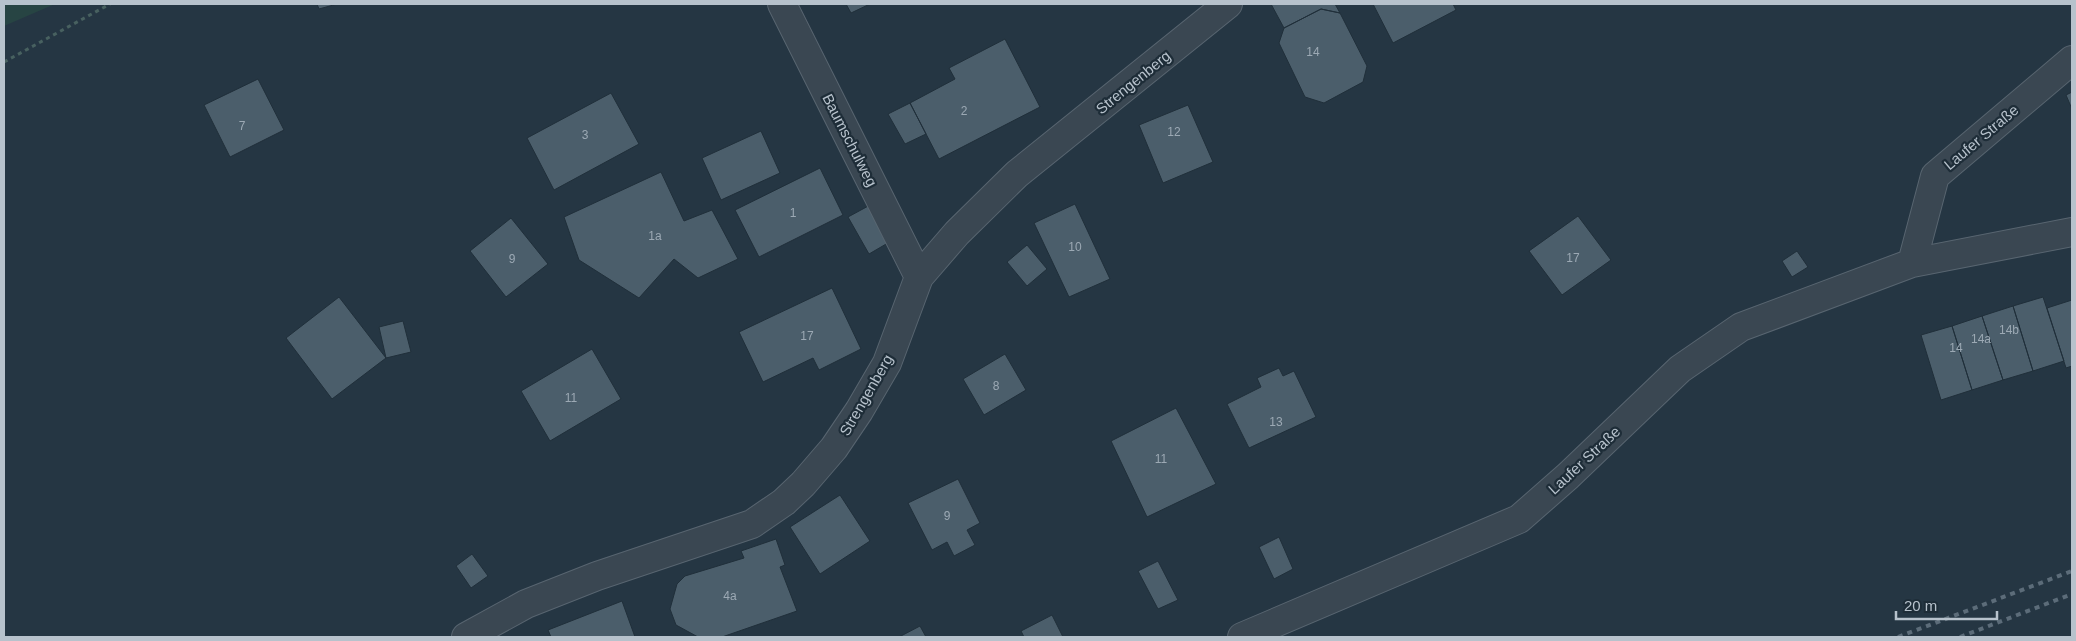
<svg xmlns="http://www.w3.org/2000/svg" width="2076" height="641" font-family="Helvetica,sans-serif">
	<style>
		.green { fill: #274443 }
		.building { fill: #4b5e6b; stroke: #202f3a }
		.lines { fill: none; stroke-linecap: round; stroke-linejoin: round }
		.minor-casing { stroke: #586570; stroke-width: 30 }
		.path { stroke: #486160; stroke-width: 3; stroke-dasharray: 4 4; stroke-linecap: butt }
		.minor { stroke: #3a4752; stroke-width: 28 }
		.rail { stroke: #5c6c79; stroke-width: 4; stroke-dasharray: 5 5; stroke-linecap: butt }
		.labels { text-anchor: middle; dominant-baseline: central; stroke-width: 4.5; stroke-linejoin: round; paint-order: stroke }
		.number-label { font-size: 12px; fill: #9ca9b4 }
		.street-label { font-size: 15px; fill: #b7c2cc; stroke: #1e2d38 }
	</style>
	<rect width="100%" height="100%" fill="#253643"/>
	<!-- green -->
	<path class="green" d="M4,4h51l-51,22z"/>
	<!-- building -->
	<path class="building" d="M317,4h20l-18,5z
		M846,4h24l-19,9z
		M1271,4h64l5,9 -19,-4 -37,19z
		M1373,4h80l3,6 -63,33z
		M1321,9l19,4 27,53 -4,16 -39,21 -19,-6 -26,-54 5,-15z
		M1005,39l35,68 -101,52 -29,-56 45,-24 -6,-11z
		M258,79l26,51 -54,27 -26,-52z
		M2072,92v17l-6,-14z
		M611,93l28,51 -85,46 -27,-52z
		M910,103l16,31 -21,10 -17,-30z
		M1188,105l25,57 -50,21 -24,-58z
		M761,131l19,42 -59,27 -19,-42z
		M820,168l23,47 -84,42 -24,-47z
		M661,172l23,49 28,-11 26,49 -40,19 -24,-19 -35,39 -60,-38 -15,-43z
		M872,204l21,36 -24,14 -21,-37z
		M1075,204l35,75 -41,18 -35,-74z
		M1578,216l33,44 -49,35 -33,-44z
		M511,218l37,46 -42,33 -36,-46z
		M1027,245l20,24 -20,17 -20,-24z
		M1797,251l11,16 -16,10 -10,-16z
		M832,288l29,61 -42,21 -6,-12 -50,24 -24,-50z
		M339,297l47,61 -54,41 -46,-61z
		M2043,297l21,64 -31,10 -20,-65z
		M2072,300v66l-6,2 -19,-60z
		M2013,306l20,65 -30,9 -21,-64z
		M1982,316l21,64 -31,10 -20,-64z
		M403,321l8,31 -25,6 -7,-31z
		M1952,326l20,64 -31,10 -20,-65z
		M592,349l29,50 -71,42 -29,-50z
		M1005,354l21,36 -42,25 -21,-36z
		M1279,368l4,8 11,-5 22,46 -67,31 -22,-44 34,-17 -4,-9z
		M1176,408l40,76 -69,33 -36,-76z
		M958,479l22,44 -13,7 8,15 -21,11 -7,-14 -15,8 -24,-47z
		M840,495l30,46 -50,33 -30,-47z
		M1279,537l14,32 -19,10 -15,-32z
		M776,539l9,26 -5,2 17,44 -75,26h-24l-22,-12 -6,-16 7,-25 8,-8 59,-18 -3,-7z
		M472,554l16,22 -17,12 -15,-22z
		M1158,561l20,39 -20,9 -20,-38z
		M622,601l13,36h-84l-3,-7z
		M1052,615l11,22h-39l-3,-6z
		M920,626l6,11h-27z"/>
	<g class="lines">
		<!-- minor casing -->
		<g class="minor-casing">
			<path id="minor" d="M782,4l137,273
				M1912,263l23,-87 137,-116
				M466,637l60,-33 71,-28 155,-52 32,-22 19,-18 31,-36 25,-37 28,-48 32,-86 38,-44 60,-59 211,-170
				M1242,637l277,-118 49,-43 112,-107 61,-42 171,-64 160,-31"/>
		</g>
		<!-- path -->
		<path class="path" d="M4,62l106,-58"/>
		<!-- minor -->
		<use href="#minor" class="minor"/>
		<!-- rail -->
		<path class="rail" d="M1898,637l174,-66
			M1960,637l112,-43"/>
	</g>
	<g class="labels">
		<!-- number labels -->
		<g class="number-label">
			<text x="1313" y="52">14</text>
			<text x="964" y="111">2</text>
			<text x="242" y="126">7</text>
			<text x="1174" y="132">12</text>
			<text x="585" y="135">3</text>
			<text x="793" y="213">1</text>
			<text x="655" y="236">1a</text>
			<text x="1075" y="247">10</text>
			<text x="1573" y="258">17</text>
			<text x="512" y="259">9</text>
			<text x="2009" y="330">14b</text>
			<text x="807" y="336">17</text>
			<text x="1981" y="339">14a</text>
			<text x="1956" y="348">14</text>
			<text x="996" y="386">8</text>
			<text x="571" y="398">11</text>
			<text x="1276" y="422">13</text>
			<text x="1161" y="459">11</text>
			<text x="947" y="516">9</text>
			<text x="730" y="596">4a</text>
		</g>
		<!-- street labels -->
		<g class="street-label">
			<text transform="translate(1133 82) rotate(-39)">Strengenberg</text>
			<text transform="translate(1981 137) rotate(-40)">Laufer Straße</text>
			<text transform="translate(850 140) rotate(63)">Baumschulweg</text>
			<text transform="translate(866 395) rotate(-60)">Strengenberg</text>
			<text transform="translate(1584 460) rotate(-43)">Laufer Straße</text>
		</g>
	</g>
	<!-- border -->
	<rect width="2076" height="641" fill="none" stroke="#b7c2cc" stroke-width="10"/>
	<!-- scale -->
	<path d="M1896 611v8h101v-8" fill="none" stroke="#b7c2cc" stroke-width="2.5"/>
	<text x="1904" y="611" font-size="15" fill="#b7c2cc" stroke="#1e2d38" stroke-width="4" paint-order="stroke">20 m</text>
</svg>
